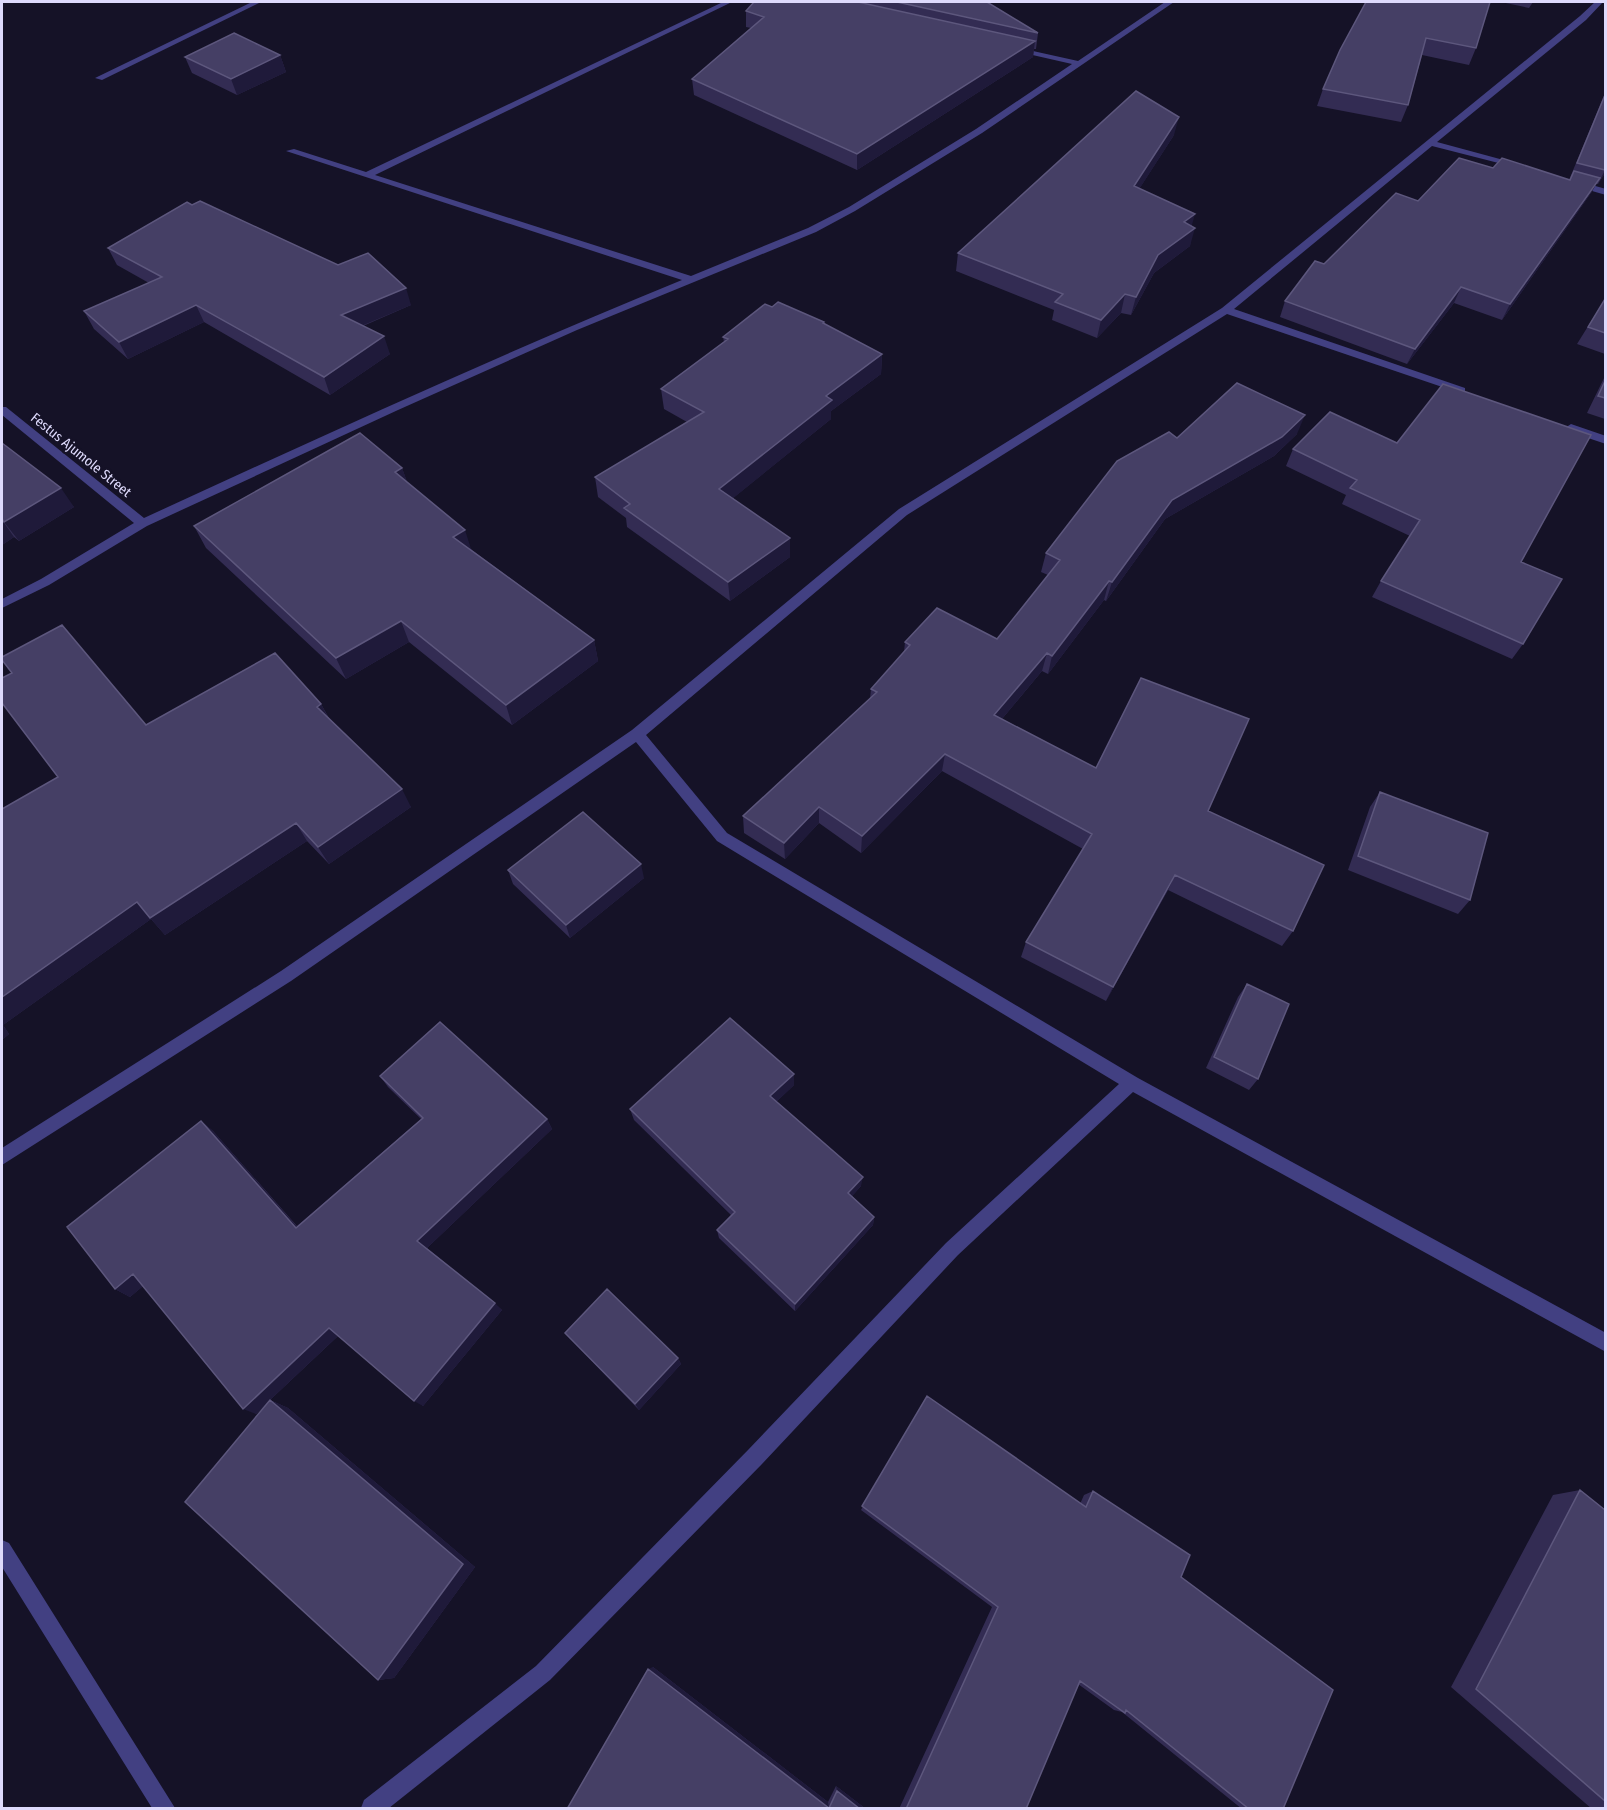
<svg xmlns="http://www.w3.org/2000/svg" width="1607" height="1810" font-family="'Fira Sans Condensed',sans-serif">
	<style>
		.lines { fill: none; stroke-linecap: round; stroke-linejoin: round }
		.street { fill: #424082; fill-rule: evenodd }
		.wall { fill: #332c53 }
		.shaded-wall { fill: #1f1a3a }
		.building { fill: #453f65; stroke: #5d577d; stroke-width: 1.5 }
		.labels { text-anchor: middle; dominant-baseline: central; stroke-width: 5; stroke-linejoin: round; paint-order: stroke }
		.far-street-label { font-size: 14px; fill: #dedafc; stroke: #151227 }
	</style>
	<rect width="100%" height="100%" fill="#151227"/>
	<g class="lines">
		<!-- street -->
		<path class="street" d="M252,2h9l-159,78 -7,-2z
			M723,2h9l-357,173 316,101 117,-48 41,-21 127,-78 96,-65 -62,-14v-4l68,15 87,-59h9l-192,131 -127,78 -39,21 -239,98 -179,80 -251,116 -98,59 -47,23v-9l39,-20 93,-56 -132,-108v-8h4l138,111c178,-82 357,-164 538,-238l-396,-129 8,-2 72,23z
			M1595,2h8l-17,18 -149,122 85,23v4l-90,-23 -198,163 231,79v4h-8l-230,-78 -320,201 -261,220 81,98 411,245 468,255v19l-473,-260 -175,163 -196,209 -212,216 -161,128h-28l3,-8 172,-134 212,-216 198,-207 173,-159 -402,-243 -81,-99 -345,239 -289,184v-17l279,-177 351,-241 267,-221 323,-201 358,-292z
			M1574,180l32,9v6l-35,-10 -2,-2z
			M1571,424l35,12v8l-39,-13 -2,-3z
			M2,1540l7,3 166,265h-23l-150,-241z"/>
	</g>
	<!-- wall -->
	<path class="wall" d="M754,2h233l51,31 -2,16h-2l-1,8 -176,113 -163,-75 -2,-16 59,-51 -5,-1v-16z
		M1366,2l110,46 -7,17 -47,-10 -14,50 -7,17 -84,-16 6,-17z
		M1501,2h32l-4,6z
		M280,55l6,17 -49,23 -45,-22 -7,-16z
		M1605,93v80l-7,11h-2l-5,9 -89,127 -48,-17 -47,61 -127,-47 5,-16 39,-37 94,-63 75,-33 76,12z
		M1174,135l-35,54 53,37 -2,20 -36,27 -23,42 -10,-2 -24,25 -45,-18 2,-10 -98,-39 2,-18z
		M108,248l230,17 73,40 -48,21 27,28 -60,41 -126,-73 -76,37 -34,-30 -10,-18 65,-28 -32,-18z
		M1605,299v55l-28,-10z
		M772,307l52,15v2l58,30 -1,20 -50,37v8l-98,79 57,59 -60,44 -103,-74 -1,-9 -28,-21 -3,-20 92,-55 -23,-13 -3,-20 63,-47 -1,-5z
		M1605,376v43l-18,-6z
		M1330,412l191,150 2,82 -11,15 -140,-62 9,-16 29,-45 -68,-32 4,-9 -60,-29 7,-17z
		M1297,434l-23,22 -109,63 -59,82 -2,-1 -56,74 -6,-3 -40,48 94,49 112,43 85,120 -11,15 -114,-56 -62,111 -85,-44 5,-15 57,-93 -141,-78 -81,82 -42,-30 -34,36 -41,-26 -1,-17 127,-117 1,-10 33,-37 1,-10 92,-3 51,-64 -7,-3 5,-19 131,-115z
		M2,443l72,64 -55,34 -5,-4 -12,8z
		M402,468l5,14 65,68 122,90 4,21 -86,64 -103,-83 -63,37 -140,-131 -12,-22z
		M321,704l8,14 82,89 -82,57 -22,-23 -142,94 -14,-16 -148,106 6,9 -7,6v-231l56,-32 88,-52z
		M1380,792l90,108 -12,14 -110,-44 22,-63z
		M508,870l136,8 -74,60 -57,-54z
		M1247,984l11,95 -9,11 -43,-22 32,-71z
		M380,1076l167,43 5,10 -125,119 75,62 -79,96 -85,-70 -68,64 18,8 187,159 -81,111 -16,2 -109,-279 -13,13 -113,-128 -13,11 -15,-8 86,-168 12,10 84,95 124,-107 -33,-32z
		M794,1085l-18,17 85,84 -9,10 22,21 -1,8 -78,86 -76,-73 -2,-8 14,-15 -97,-95 -4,-11z
		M565,1333l113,25 3,6 -42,46z
		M927,1396l153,108 4,-9 9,-4 88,86 102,232h-41l-120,-97 -8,-2 -36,-26 -52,125h-127l93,-202 -131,-97z
		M1580,1490l25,20v299h-13l-141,-122 102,-192z
		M653,1667l175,135 8,-16 30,23h-299z"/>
	<!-- shaded-wall -->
	<path class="shaded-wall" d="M1035,41l-2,16 -176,113v-16z
		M280,55l6,17 -49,23 -6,-16z
		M1179,117l-5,18 -45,70 5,-19z
		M1605,170v3l-7,11z
		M1600,178l-9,15 -89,127 8,-16z
		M1195,214l-5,18 5,-4 -5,18 -36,27 -23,42 5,-18 22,-42 26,-33z
		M1461,287l-7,16 -47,61 8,-15z
		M406,288l5,17 -64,27 -6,-17z
		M1125,294l-4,19 -24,25 4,-18z
		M196,305l8,17 -76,37 -9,-17z
		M384,336l6,18 -60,41 -6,-18z
		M882,354l-1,20 -50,37v8l-110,89 -2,-19 107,-93z
		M1305,415l-8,19 -23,22 -109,63 -59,82 6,-19 60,-82z
		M402,468l8,22 -15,-18z
		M61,488l13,19 -55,34 -15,-19z
		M2,520l12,17 -12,8z
		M465,530l7,22 -19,-15z
		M790,538v19l-60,44 -2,-19z
		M1109,581l-5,19 -56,74 4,-18z
		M401,621l8,21 -63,37 -10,-21z
		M594,640l4,21 -86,64 -6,-20z
		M1047,653l-5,18 -51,61 3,-17z
		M321,704l10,19 -14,-16z
		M945,754l-3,17 -81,82 1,-17z
		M402,789l9,18 -82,57 -11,-17z
		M819,807v16l-34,36 -1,-16z
		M296,823l11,18 -142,94 -14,-16 -148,106 6,9 -7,6v-43l135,-95z
		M641,864l3,14 -74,60 -4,-13z
		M1175,875l-7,15 -62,111 7,-14z
		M794,1074v11l-23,22 -1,-11z
		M547,1119l5,10 -126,120 -9,-8z
		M201,1121l12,10 93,106 -10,-9z
		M863,1177l-2,9 -14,16 1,-9z
		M874,1217l-1,8 -78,86v-7z
		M133,1274l15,8 -18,15 -15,-8z
		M495,1303l7,7 -79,96 -9,-5z
		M329,1328l11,6 -70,66 18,8 187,159 -81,111 -16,2 -108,-280 -14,14 -13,-5z
		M678,1358l3,6 -42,46 -4,-6z
		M653,1667l175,135 1,6 -181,-139z
		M836,1786l30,23h-6l-23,-18z"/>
	<!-- building -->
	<path class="building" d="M754,2h104l177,39 -178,113 -165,-75 72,-62 -18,-6z
		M897,2h90l51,31z
		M1366,2h124l-14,46 -50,-10 -18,67 -85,-16 17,-39z
		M234,33l46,22 -49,24 -46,-22z
		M1136,91l43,26 -45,69 61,28 -11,8 11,6 -37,27 -22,42 -11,-3 -24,26 -46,-18 8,-8 -105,-41z
		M1605,95v75l-28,-7z
		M1459,158l34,10 9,-10 68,22 4,-9 26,7 -90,126 -49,-17 -46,62 -130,-48 30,-40 9,3 72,-71 22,8z
		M200,201l138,64 30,-12 38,35 -65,27 43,21 -60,41 -128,-72 -77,37 -35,-31 78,-34 -54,-29 79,-46 5,3z
		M1605,299v34l-17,-6z
		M778,302l46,20 -1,1 59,31 -56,42 6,4 -113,89 71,49 -62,44 -104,-74 6,-4 -35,-27 109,-65 -43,-23 67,-50 -5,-2 42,-33 7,3z
		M1605,381v17l-7,-2z
		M1237,383l68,32 -23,22 -110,63 -60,82 -3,-1 -57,75 -5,-3 -53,62 102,53 45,-90 108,41 -41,92 116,54 -31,66 -118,-56 -62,112 -87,-45 66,-108 -147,-80 -83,82 -43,-29 -35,36 -41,-27 134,-124 -6,-3 39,-44 -5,-3 32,-34 60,31 63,-79 -14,-7 71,-92 52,-29 8,6z
		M1443,384l148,51 -70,127 41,17 -39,65 -142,-63 39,-61 -70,-32 7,-8 -64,-31 37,-37 67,31z
		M360,433l42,35 -7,4 70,58 -12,7 141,103 -88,65 -105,-84 -65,37 -142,-132z
		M2,443l59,45 -57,34 -2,-3z
		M62,625l84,100 129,-72 46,51 -4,3 85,82 -84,58 -22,-24 -146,95 -13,-16 -135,95v-188l56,-32 -56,-74v-25l10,-5 -10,-13v-3z
		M1380,792l108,41 -18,67 -112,-44z
		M583,812l58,52 -75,61 -58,-55z
		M1247,984l42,20 -31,75 -44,-22z
		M730,1018l64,56 -24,22 93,81 -15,16 26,24 -79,87 -78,-74 18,-18 -105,-103z
		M440,1022l107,97 -130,122 78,62 -81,98 -85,-73 -86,81 -110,-135 -18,15 -48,-62 134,-106 95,107 127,-110 -43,-42z
		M607,1289l71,69 -43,46 -70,-71z
		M927,1396l159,111 7,-16 97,64 -9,22 152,113 -50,119h-34l-123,-99 -1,3 -45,-32 -54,128h-120l92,-202 -136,-101z
		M270,1400l193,164 -85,116 -193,-178z
		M1580,1490l25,20v291l-129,-112z
		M648,1669l181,139 8,-17 23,18h-293z"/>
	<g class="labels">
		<!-- far-street labels -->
		<g class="far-street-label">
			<text transform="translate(81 455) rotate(39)">Festus Ajumole Street</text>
		</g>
	</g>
	<!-- border -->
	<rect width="1607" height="1810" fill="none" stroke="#dedafc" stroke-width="6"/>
</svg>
